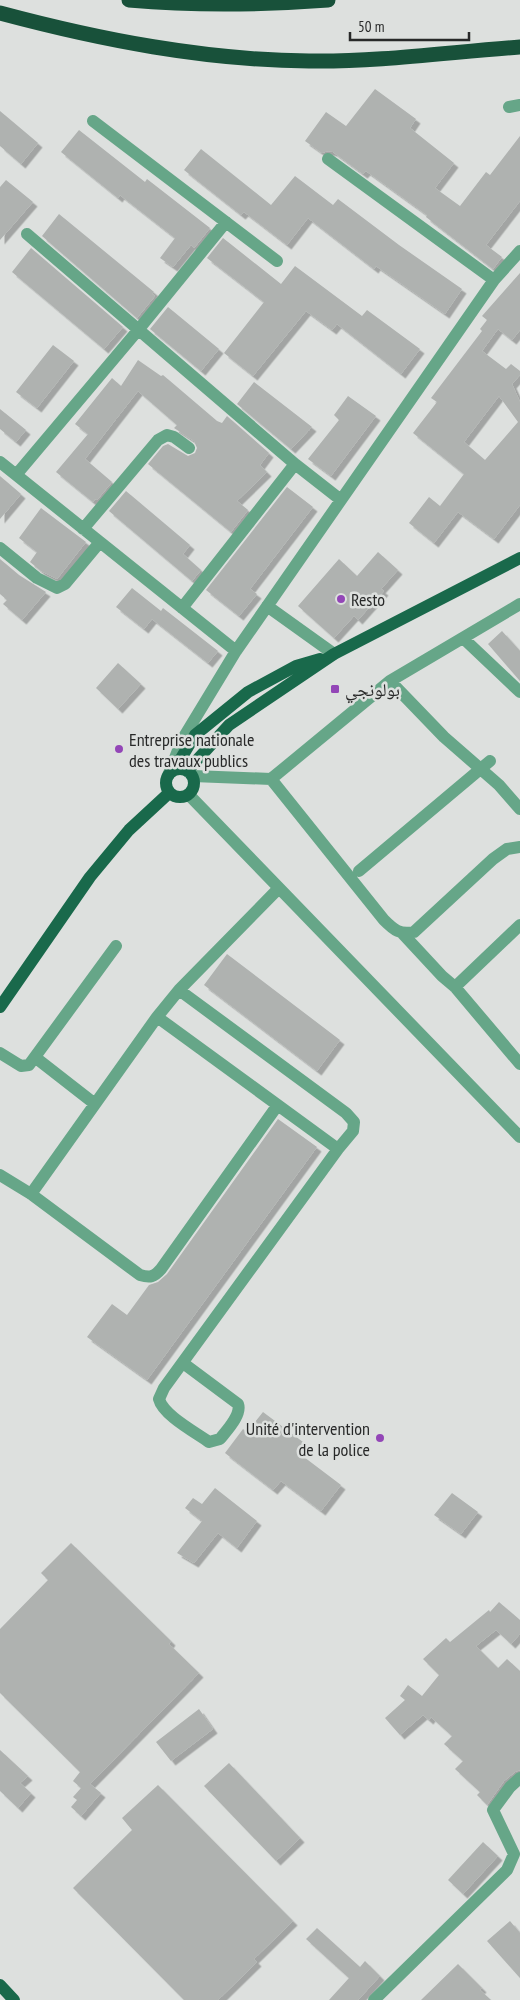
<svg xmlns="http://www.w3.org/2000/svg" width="520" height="2000" font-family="'PT Sans Narrow','Noto Naskh Arabic',sans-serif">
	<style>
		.building { fill: #afb2b0; fill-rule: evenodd; filter: url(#shadow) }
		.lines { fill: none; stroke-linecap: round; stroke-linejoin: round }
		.minor { stroke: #66a688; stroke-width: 12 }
		.major { stroke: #19694b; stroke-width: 12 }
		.highway { stroke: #18513a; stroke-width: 15 }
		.poi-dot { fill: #9346b7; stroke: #dde0de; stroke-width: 2 }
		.labels { text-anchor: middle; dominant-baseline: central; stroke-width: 5; stroke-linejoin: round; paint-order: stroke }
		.poi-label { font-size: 18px; fill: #282929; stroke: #dde0de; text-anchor: start }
	</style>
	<defs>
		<filter id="shadow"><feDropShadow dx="4.5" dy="4.5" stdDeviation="0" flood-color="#0004"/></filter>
	</defs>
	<rect width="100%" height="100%" fill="#dde0de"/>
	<!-- building -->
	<path class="building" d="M375,89l41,30 -6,9 44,35 -19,25 25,18 26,-34 4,3 30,-39v65l-34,44 16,12 -9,12 -67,-52 1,-2 -61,-44 -3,3 -30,-22 -5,-1 -6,2 -17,-12 21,-29 20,14z
		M0,111l38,32 -17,21 -21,-18z
		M79,130l66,52 2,-3 63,49 -16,20 -3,-3 -18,22 -13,-9 15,-20 -55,-43 -2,3 -57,-46z
		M201,149l70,56 24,-29 38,29 5,-6 61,46 63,44 -17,25 -69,-48 -2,3 -66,-51 -21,27 -43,-33 -3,3 -57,-45z
		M6,180l27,22 -33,38v-53z
		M59,214l95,78 -2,2 3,2 -18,22 -95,-82z
		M223,238l58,46 14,-18 67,50 5,-6 53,39 -19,25 -64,-50 -5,6 -26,-19 -53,65 -29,-23 40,-51 -57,-44z
		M31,248l92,79 -19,22 -92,-77z
		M520,273v57l-8,10 -14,-11 -16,22 24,18 5,-5 9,7v4l-8,9 8,18v103l-26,34 -36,-27 -24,31 -25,-20 20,-26 11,9 24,-32 -51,-41 24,-31 -6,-4 51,-67 -2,-2 7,-9 -5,-4zM499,396l19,26 -33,38 -21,-18z
		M168,307l51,42 -18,22 -51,-42z
		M53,345l21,16 -37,47 -21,-16z
		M138,360l23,16 2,-1 54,46 5,2 5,-7 42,37 -9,12 7,7 -30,29 11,9 -17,22 -83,-68 15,-18 5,-2 20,12 7,-3 2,-5 -3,-7 -20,-13 3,-3 -39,-34 -53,68 27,23 -15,18 -2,-1 -2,3 -37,-30 32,-38 -13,-10 37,-46 9,8z
		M254,382l58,45 -21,22 -54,-45z
		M348,396l28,20 -45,60 -23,-17 31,-39 -5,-5z
		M0,409l26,21 -10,12 -16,-13z
		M0,476l21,18 -21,25z
		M287,487l26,20 -63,82 7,5 -18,22 -33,-26z
		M126,491l64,54 -7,9 18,16 -9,11 -83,-70z
		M41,508l45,34 -29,37 -16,-8 -11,-9 7,-10 -18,-14z
		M378,552l20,18 -17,19 3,2 -26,29 -4,-4 -20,22 -36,-32 41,-47 18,17z
		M0,559l19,16 27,17 -24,28 -19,-16 4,-4 -7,-6z
		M132,588l29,23 2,-3 55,43 -10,12 -56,-44 -8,10 -28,-22z
		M502,631l18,20v30l-32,-37z
		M118,663l23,21 -23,25 -22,-21z
		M227,954l113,86 -23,31 -113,-86z
		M278,1119l39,28 -170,233 -60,-43 25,-33 15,11 22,-30 9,-3 9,-8z
		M263,1412l40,30 -7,9 45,34 -20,26 -40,-30 -8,9 -48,-37 18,-24 4,3z
		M215,1488l42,33 -20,27 -19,-15 -24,30 -17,-10 25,-32 -17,-13 8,-10 9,6z
		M452,1493l26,19 -17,22 -27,-19z
		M71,1543l100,98 -2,3 30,29 -109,111 11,9 -20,23 -10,-9 6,-7 -4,-3 8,-9 -8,-7 7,-9 -80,-79v-64l48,-49 -7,-7z
		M499,1602l21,18v14l-9,10 -15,-14 -20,16 22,22 9,-9 13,12v99l-5,2 -11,9 -17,24 -10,-10 3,-3 -25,-23 8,-8 -19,-17 8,-8 -21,-19 -2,3 -6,-5 -23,20 -15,-17 20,-18 -5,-4 8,-11 14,11 17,-21 -16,-16 23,-21 4,4 39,-32 1,2z
		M199,1709l14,20 -42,32 -15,-19z
		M0,1750l28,26 -8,7 11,10 -13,15 -18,-17z
		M229,1763l71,75 -24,23 -72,-75z
		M158,1785l135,136 -39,38 3,3 -39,38h-34l-111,-112 59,-58 -10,-12z
		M483,1842l15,14 -35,38 -15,-14z
		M510,1921l10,12v45l-33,-37z
		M317,1928l43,39 5,-6 15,15 -22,24h-29l20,-22 -43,-39z
		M458,1964l24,24 -2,2 11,10h-70z"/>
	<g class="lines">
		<!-- minor -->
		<path class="minor" d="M509,107l11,-2
			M93,121l184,140
			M328,159l166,121
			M27,234l268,230 46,36
			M0,462l236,189
			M16,475l123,-146 87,-107
			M83,529l75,-89 9,-5 7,2 15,11
			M0,548l37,30 20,10 8,-4 35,-42
			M520,604l-130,77 -119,98 113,141c10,10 16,15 30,12l79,-73 14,-10 13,-2
			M267,606l67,48
			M182,608l113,-144
			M463,638l57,54
			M390,681l54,56 55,48 21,24
			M168,776l14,-36 54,-89 258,-371 26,-29
			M193,776l78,3
			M189,795l331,342
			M359,871l131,-110
			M403,934l39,42 13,11 65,77
			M455,987l65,-62
			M179,990l167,123 8,9 -1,9 -15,18 -174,239 -5,11c4,16 36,33 50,43l11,-3c6,-8 22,-24 18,-35l-55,-41
			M157,1017l181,132
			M0,1053l21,13 8,-1 87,-119
			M36,1058l59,46
			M0,1175l31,19 109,81c10,3 14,2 21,-6l116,-163
			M31,1194l126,-177 22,-27 100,-102
			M374,2000l133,-130 7,-16 -21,-44 17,-23 10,-9"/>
		<!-- major -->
		<path class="major" d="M166 783a14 14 0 1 1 28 0a14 14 0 1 1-28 0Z
			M174,770l21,-35 53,-43 48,-26 24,-7
			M187,771l42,-46 105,-71 186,-96
			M0,1007l90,-130 39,-47 40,-37
			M0,1985l14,15"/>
		<!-- highway -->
		<path class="highway" d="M129,0c68,6 132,5 199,0
			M0,13c101,27 204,47 309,48 71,1 141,-9 211,-14"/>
	</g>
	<!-- markers -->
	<g class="poi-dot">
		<circle cx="341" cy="599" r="5"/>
		<rect x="330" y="684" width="10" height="10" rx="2.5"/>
		<circle cx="119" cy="749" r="5"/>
		<circle cx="380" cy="1438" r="5"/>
	</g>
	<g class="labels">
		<!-- poi labels -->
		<g class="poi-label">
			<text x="351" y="599">Resto</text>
			<text x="345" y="689">بولونجي</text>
			<text x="129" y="739">Entreprise nationale<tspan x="129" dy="21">des travaux publics</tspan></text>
			<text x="370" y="1428" text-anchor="end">Unité d'intervention<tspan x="370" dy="21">de la police</tspan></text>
		</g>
	</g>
	<!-- scale -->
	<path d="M350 32v8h119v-8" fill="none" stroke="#282929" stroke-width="2.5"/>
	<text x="358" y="32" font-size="15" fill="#282929" stroke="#dde0de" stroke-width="4" paint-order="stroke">50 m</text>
</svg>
